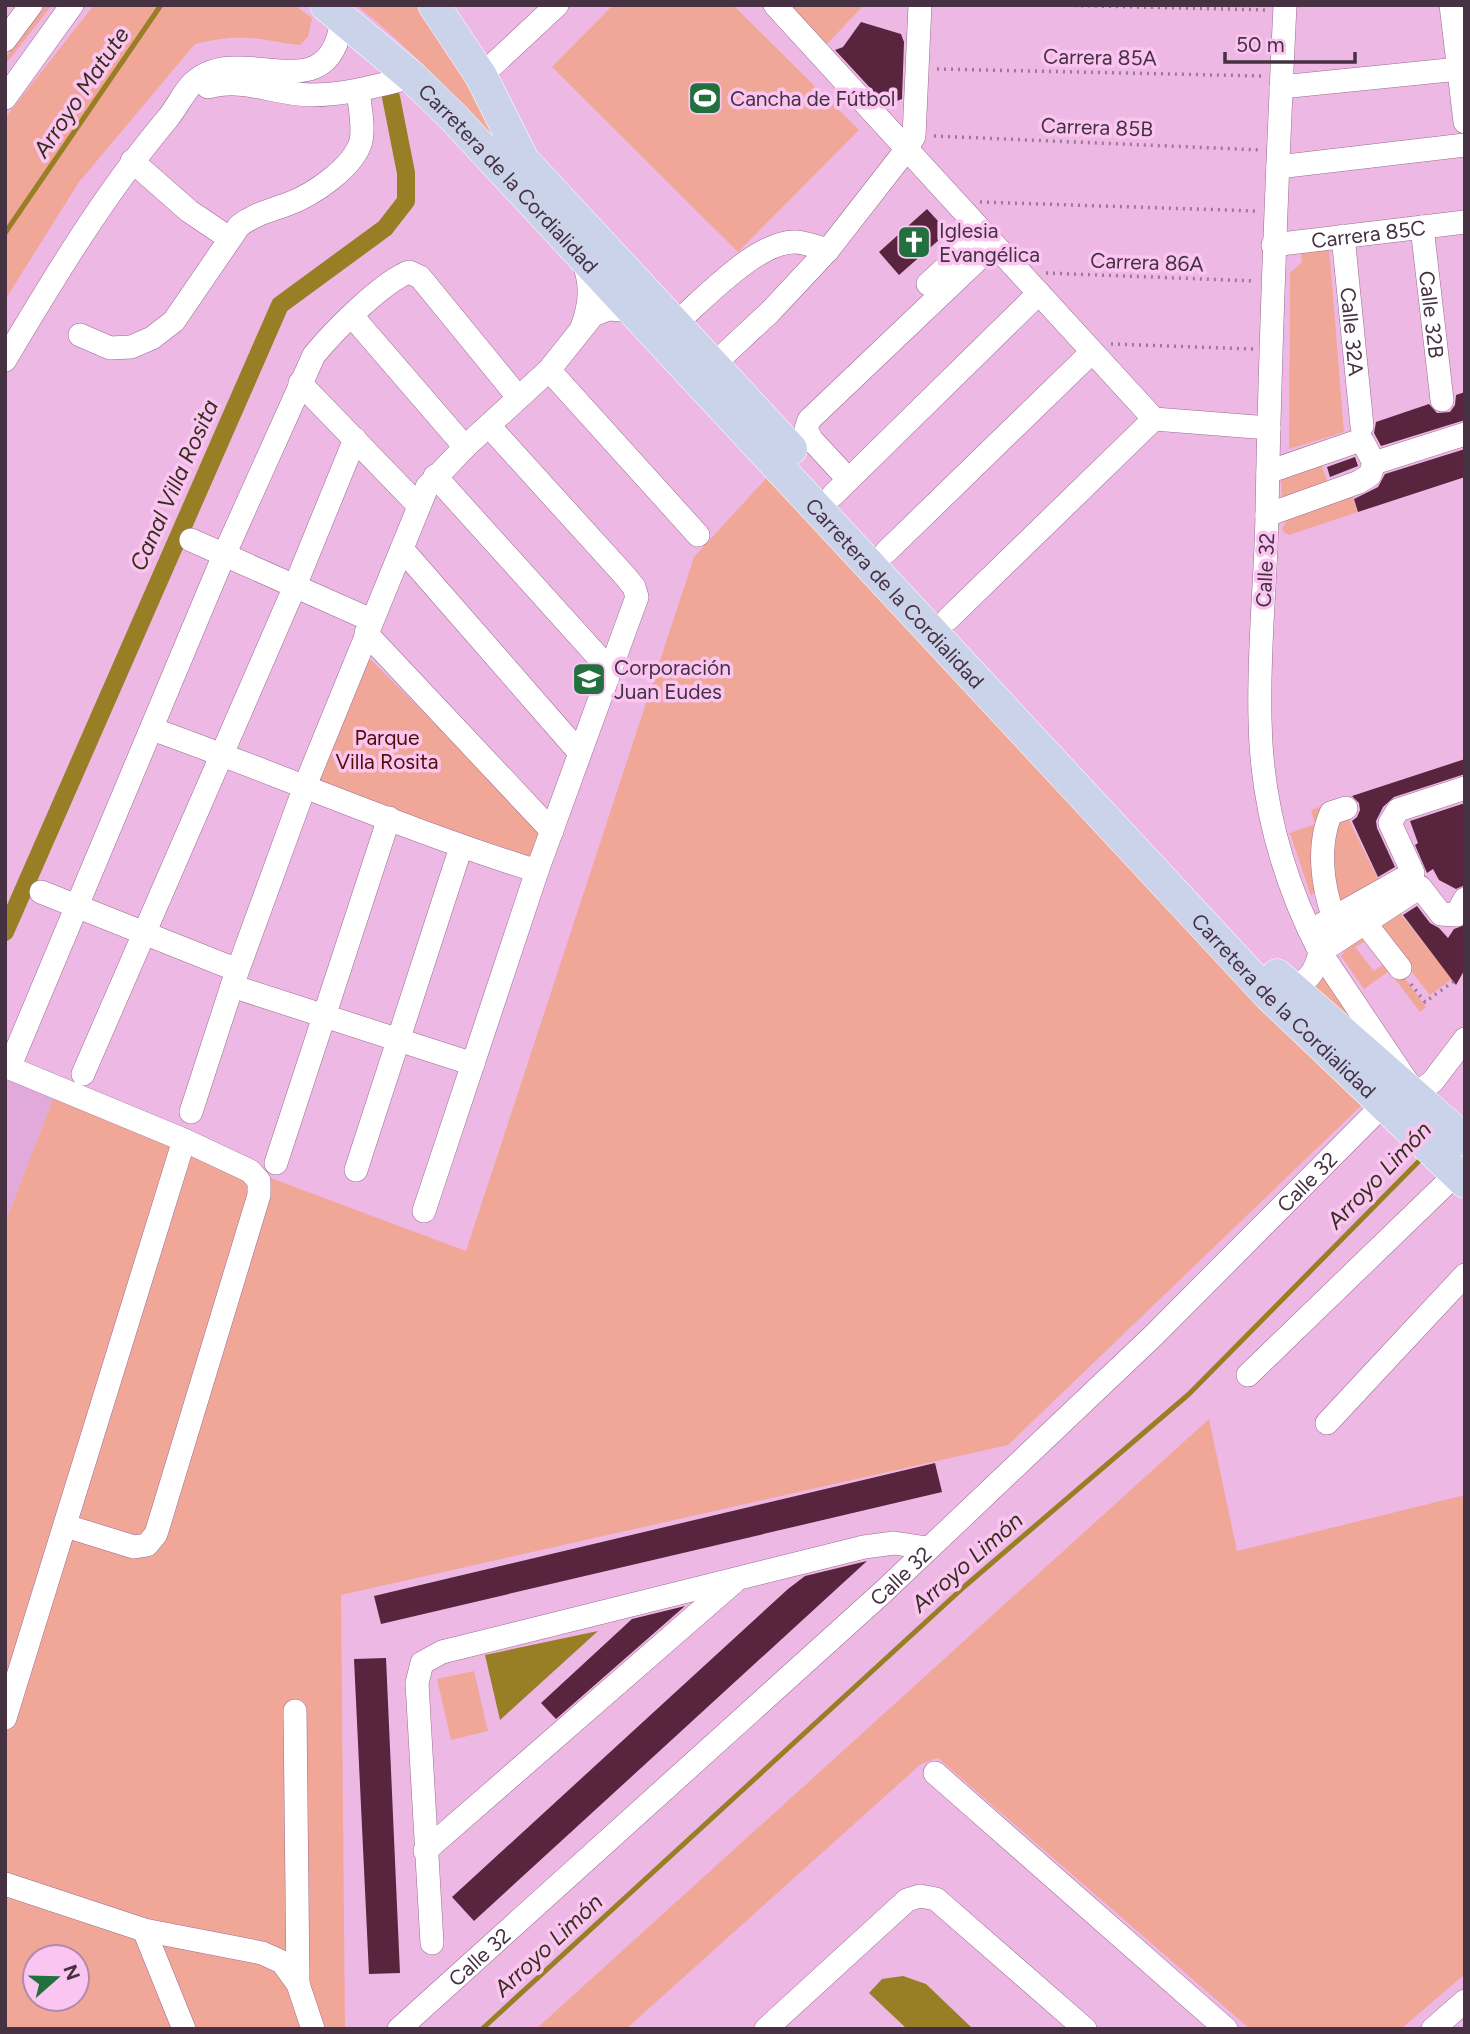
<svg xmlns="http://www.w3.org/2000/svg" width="1470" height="2034" font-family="Figtree,sans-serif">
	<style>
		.built { fill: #e2aada }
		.green { fill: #f1a798; fill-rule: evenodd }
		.water { fill: #987e24 }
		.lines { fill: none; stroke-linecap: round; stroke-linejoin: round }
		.stream { stroke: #987e24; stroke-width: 5 }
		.canal { stroke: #987e24; stroke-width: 18 }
		.building { fill: #59243e }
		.minor-casing { stroke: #9b6b94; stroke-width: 24 }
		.highway-casing { stroke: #fff; stroke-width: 33 }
		.path { stroke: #9d7797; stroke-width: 3.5; stroke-dasharray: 2 5; stroke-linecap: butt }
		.minor { stroke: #fff; stroke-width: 23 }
		.highway { stroke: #cbd3ea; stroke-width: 32 }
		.labels { text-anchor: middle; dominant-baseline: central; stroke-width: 7; stroke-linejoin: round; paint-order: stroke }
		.street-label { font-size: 21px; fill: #463143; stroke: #fbc5f2 }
		.poi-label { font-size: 21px; fill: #463143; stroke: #fbc5f2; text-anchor: start }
		.park-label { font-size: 21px; fill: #510e04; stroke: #fbc5f2 }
		.water-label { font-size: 23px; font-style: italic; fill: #352f1b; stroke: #fbc5f2 }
	</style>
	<rect width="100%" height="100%" fill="#edb8e4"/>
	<!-- built -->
	<path class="built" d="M5,1077l49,20 -49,126z"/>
	<!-- green -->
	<path class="green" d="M46,5h6l-47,60v-7z
		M94,5h200l18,13 -4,19 -8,8c-17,-1 -33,-6 -50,-7 -18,-2 -37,2 -55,6l-116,138 -74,118v-182z
		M356,5h63l8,9 83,143c-50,-52 -97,-108 -154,-152z
		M613,5h120l126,125 -121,122 -186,-185z
		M790,5h74l-37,39z
		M1329,247l15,185 -55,17 1,-176 12,-11 -1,-11z
		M1321,464l8,21 -47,17 -1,-25z
		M771,473l593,630 -356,342 -667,150 4,434h-340v-806l49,-126 412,154 228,-694zM35,1957h42v42h-42z
		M1350,488l8,24 -69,23 -4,-2 -3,-4 7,-14z
		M368,657l177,175 -11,30 -218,-83z
		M1334,802l-17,87 -6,7 -21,-63 25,-9 -4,-14z
		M1345,812l36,73 -39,17 -8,-3 -5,-14 7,-67z
		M1396,908l56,71 -22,16 -54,-68z
		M1359,932l7,9 -11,6 19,24 14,-10 10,8 28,38 -6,5 -31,-41 -25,18 -23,-33z
		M1323,970l81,110 -97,-91z
		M1209,1419l28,132 228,-56v479l-64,55h-151l-312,-271 -17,6 -295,265h-90z
		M474,1671l14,60 -37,9 -14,-61z"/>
	<!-- water -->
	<path class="water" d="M598,1631l-98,89 -15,-65z
		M903,1976l23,8 46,44 -65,1 -38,-36 13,-14z"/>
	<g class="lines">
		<!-- stream -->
		<path class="stream" d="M5,233l156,-228
			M482,2029l483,-443 224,-192 235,-238"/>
		<!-- canal -->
		<path class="canal" d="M5,932l275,-627 105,-77 21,-27v-28l-15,-76"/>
	</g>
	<!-- building -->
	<path class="building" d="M861,22l40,12 3,8 -2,57 -16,6 -51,-55 8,-3z
		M927,209l21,23 -49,43 -20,-23z
		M1465,392v28l-84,26 -7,-13 2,-11 53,-18 8,9 13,-1 5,-7 1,-10z
		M1465,449v28l-107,35 -4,-13 24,-12 7,-13z
		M1355,457l3,9 -28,11 -3,-10z
		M1465,759v15l-71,23 -11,10 -7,14 1,7 18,39 -17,10 -26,-56 5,-4 3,-7 -1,-7 -7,-7z
		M1465,803v82l-9,4 -17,-9 -6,-11 -6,4 -12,-28 3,-2 -8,-22z
		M1417,906l13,17 9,5 9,10 6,-9 11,-4v44l-9,16 -53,-70z
		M935,1463l7,29 -561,132 -7,-28z
		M867,1561l-393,360 -22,-24 336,-308 17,-13z
		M685,1606l-129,113 -15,-16 91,-84z
		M386,1658l14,315 -31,1 -15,-315z"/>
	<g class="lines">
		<!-- minor casing -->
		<g class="minor-casing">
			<g id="minor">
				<path d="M775,5l379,414 115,9"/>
				<path d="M1285,5c-8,169 -15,338 -18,508 -1,68 -9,137 -7,206 1,81 23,161 60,233l96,143 17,-14 32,-42"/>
				<path d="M1451,5l14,117"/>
				<path d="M5,40l26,-35"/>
				<path d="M481,76l76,-71"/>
				<path d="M208,87c34,-10 67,7 102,8 36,0 67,-9 102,-18"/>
				<path d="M1281,87l178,-18"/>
				<path d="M5,98l67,-93"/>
				<path d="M132,161l57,50 40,27"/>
				<path d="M1278,167l187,-22"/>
				<path id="s1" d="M1422,227l20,173"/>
				<path id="s2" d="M1343,236l19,190"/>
				<path id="s3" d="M1273,245l192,-23"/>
				<path d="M582,259c10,23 9,44 0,68"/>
				<path d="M928,284l40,-37"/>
				<path d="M352,316l113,131"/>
				<path d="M675,324c29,-25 83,-84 121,-82 11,1 22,5 32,8"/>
				<path d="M80,335l30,13 21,-1 21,-9 22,-17 65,-95c15,-12 31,-15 49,-22 25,-9 66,-37 73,-63 3,-15 -1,-34 -3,-49"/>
				<path d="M5,360c50,-84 100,-167 163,-242 9,-11 15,-25 25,-35 47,-45 139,35 149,-66"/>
				<path d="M713,365l57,-53 58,-62 78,-100 8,-14 6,-131"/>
				<path d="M549,370l149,165"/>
				<path d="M300,383l118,122"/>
				<path d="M1374,463l91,-29"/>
				<path d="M435,476l175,194"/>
				<path d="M848,479l-37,-40 -5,-10 3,-9 184,-175"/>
				<path d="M833,495l206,-202"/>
				<path d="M1267,515l92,-33 11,-7 4,-12 -11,-21h-8l-87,30"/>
				<path d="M191,540l180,80"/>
				<path d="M402,549l177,203"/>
				<path d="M886,552l206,-200"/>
				<path d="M948,619l206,-200"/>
				<path d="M366,633l186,198"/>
				<path d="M152,729c129,46 254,101 385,142"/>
				<path d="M41,892l196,78"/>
				<path d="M1334,918c-12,-32 -17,-73 -3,-105l15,-5"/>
				<path d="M1365,923l35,45"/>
				<path d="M1310,931l103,-58 -23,-50 8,-13 67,-22"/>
				<path d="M1283,981c23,10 33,-11 37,-29l100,-65 21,27 15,1 9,-16"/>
				<path d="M232,986l241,78"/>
				<path d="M5,1066l179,74 66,31 9,10v14l-103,339 -9,11 -13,2 -68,-21"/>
				<path d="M9,1068l215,-513 90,-200c19,-23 68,-73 95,-83l11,5 98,120"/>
				<path d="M83,1074l212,-488 60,-147"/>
				<path d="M191,1112l41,-126 73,-200 122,-299 38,-40 84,-77 44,-55 15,-6 15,1 15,6"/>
				<path d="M276,1163l113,-345"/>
				<path d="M356,1170l105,-323"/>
				<path d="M424,1211l113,-340 100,-274 -3,-10 -8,-10 -137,-151"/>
				<path d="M1248,1375l208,-201"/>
				<path d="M1327,1423l138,-148"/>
				<path d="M295,1711l3,273"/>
				<path d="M5,1718l179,-578"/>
				<path d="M935,1773l291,256"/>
				<path d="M425,1851l309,-269"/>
				<path d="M5,1884l139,46 118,23 20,9 16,22 15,45"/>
				<path d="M144,1930l40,99"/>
				<path d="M432,1943l-15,-260 5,-20 20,-11 422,-105 30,-4 33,5"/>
				<path id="s4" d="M399,2029l484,-437 270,-256 230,-231"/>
				<path d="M766,2029l141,-129 13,-4 16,3 149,130"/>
				<path d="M1433,2029l32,-28"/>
			</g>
		</g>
		<!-- highway casing -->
		<g class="highway-casing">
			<g id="highway">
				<path id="s5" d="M326,5l86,72 42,41 816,878 195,186"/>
				<path d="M434,5l47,71 42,84 268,289"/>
				<path d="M1277,975l188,165"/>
			</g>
		</g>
		<!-- path -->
		<path class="path" d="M1053,5l215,5
			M937,69l325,7
			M934,136l328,14
			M980,202l276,9
			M1046,273l209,8
			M1111,344l142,5
			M1411,984l14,18 29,-21"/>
		<!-- minor -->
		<use href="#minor" class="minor"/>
		<!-- highway -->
		<use href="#highway" class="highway"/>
	</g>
	<!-- icons -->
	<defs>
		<g id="stadium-square" transform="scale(1.75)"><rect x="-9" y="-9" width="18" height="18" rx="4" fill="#23703f" stroke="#fbc5f2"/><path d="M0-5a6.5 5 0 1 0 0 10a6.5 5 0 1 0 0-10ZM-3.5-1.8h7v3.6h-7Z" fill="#fff"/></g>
		<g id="church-square" transform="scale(1.75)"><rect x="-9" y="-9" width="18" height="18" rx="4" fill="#23703f" stroke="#fbc5f2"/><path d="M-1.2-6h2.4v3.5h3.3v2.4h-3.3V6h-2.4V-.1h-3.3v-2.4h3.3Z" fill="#fff"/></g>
		<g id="school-square" transform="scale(1.75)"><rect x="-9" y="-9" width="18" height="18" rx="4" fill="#23703f" stroke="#fbc5f2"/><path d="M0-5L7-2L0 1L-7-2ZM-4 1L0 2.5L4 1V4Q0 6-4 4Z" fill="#fff"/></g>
	</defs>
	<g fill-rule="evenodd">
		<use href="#stadium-square" x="705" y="98"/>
		<use href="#church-square" x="914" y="242"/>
		<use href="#school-square" x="589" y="679"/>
	</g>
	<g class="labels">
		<!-- street labels -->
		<g class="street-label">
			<text transform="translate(1100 57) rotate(1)">Carrera 85A</text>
			<text transform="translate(1097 127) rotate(2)">Carrera 85B</text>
			<text stroke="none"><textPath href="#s5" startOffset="252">Carretera de la Cordialidad</textPath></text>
			<text stroke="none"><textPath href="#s3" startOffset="96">Carrera 85C</textPath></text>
			<text transform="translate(1147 262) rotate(2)">Carrera 86A</text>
			<text stroke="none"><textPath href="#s1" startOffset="88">Calle 32B</textPath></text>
			<text stroke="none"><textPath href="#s2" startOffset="96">Calle 32A</textPath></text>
			<text transform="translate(1265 570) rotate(-87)">Calle 32</text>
			<text stroke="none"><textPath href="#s5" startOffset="819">Carretera de la Cordialidad</textPath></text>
			<text stroke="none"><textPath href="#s5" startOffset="1386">Carretera de la Cordialidad</textPath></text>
			<text stroke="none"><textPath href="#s4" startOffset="1242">Calle 32</textPath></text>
			<text stroke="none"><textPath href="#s4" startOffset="676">Calle 32</textPath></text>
			<text stroke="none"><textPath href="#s4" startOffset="108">Calle 32</textPath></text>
		</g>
		<!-- poi labels -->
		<g class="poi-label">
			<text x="730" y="98">Cancha de Fútbol</text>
			<text x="939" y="230">Iglesia<tspan x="939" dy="24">Evangélica</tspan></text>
			<text x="614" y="667">Corporación<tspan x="614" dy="24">Juan Eudes</tspan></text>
		</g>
		<!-- park labels -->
		<g class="park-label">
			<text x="387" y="737">Parque<tspan x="387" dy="24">Villa Rosita</tspan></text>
		</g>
		<!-- water labels -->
		<g class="water-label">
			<text transform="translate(81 92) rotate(-56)">Arroyo Matute</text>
			<text transform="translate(174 485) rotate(-66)">Canal Villa Rosita</text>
			<text transform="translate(1379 1175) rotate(-46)">Arroyo Limón</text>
			<text transform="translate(967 1562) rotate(-41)">Arroyo Limón</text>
			<text transform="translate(548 1945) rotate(-43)">Arroyo Limón</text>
		</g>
	</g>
	<!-- border -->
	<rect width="1470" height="2034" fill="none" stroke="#463143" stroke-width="14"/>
	<!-- north arrow -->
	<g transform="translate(56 1978) rotate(70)"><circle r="33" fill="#fbc5f2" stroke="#b38aac" stroke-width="2"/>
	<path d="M0-5L12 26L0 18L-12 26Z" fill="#23703f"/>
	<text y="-10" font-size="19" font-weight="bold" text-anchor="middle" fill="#463143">N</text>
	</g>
	<!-- scale -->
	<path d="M1225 52v10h130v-10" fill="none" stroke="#463143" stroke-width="3.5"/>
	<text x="1236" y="52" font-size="21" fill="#463143" stroke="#fbc5f2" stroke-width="5" paint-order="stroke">50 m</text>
</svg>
